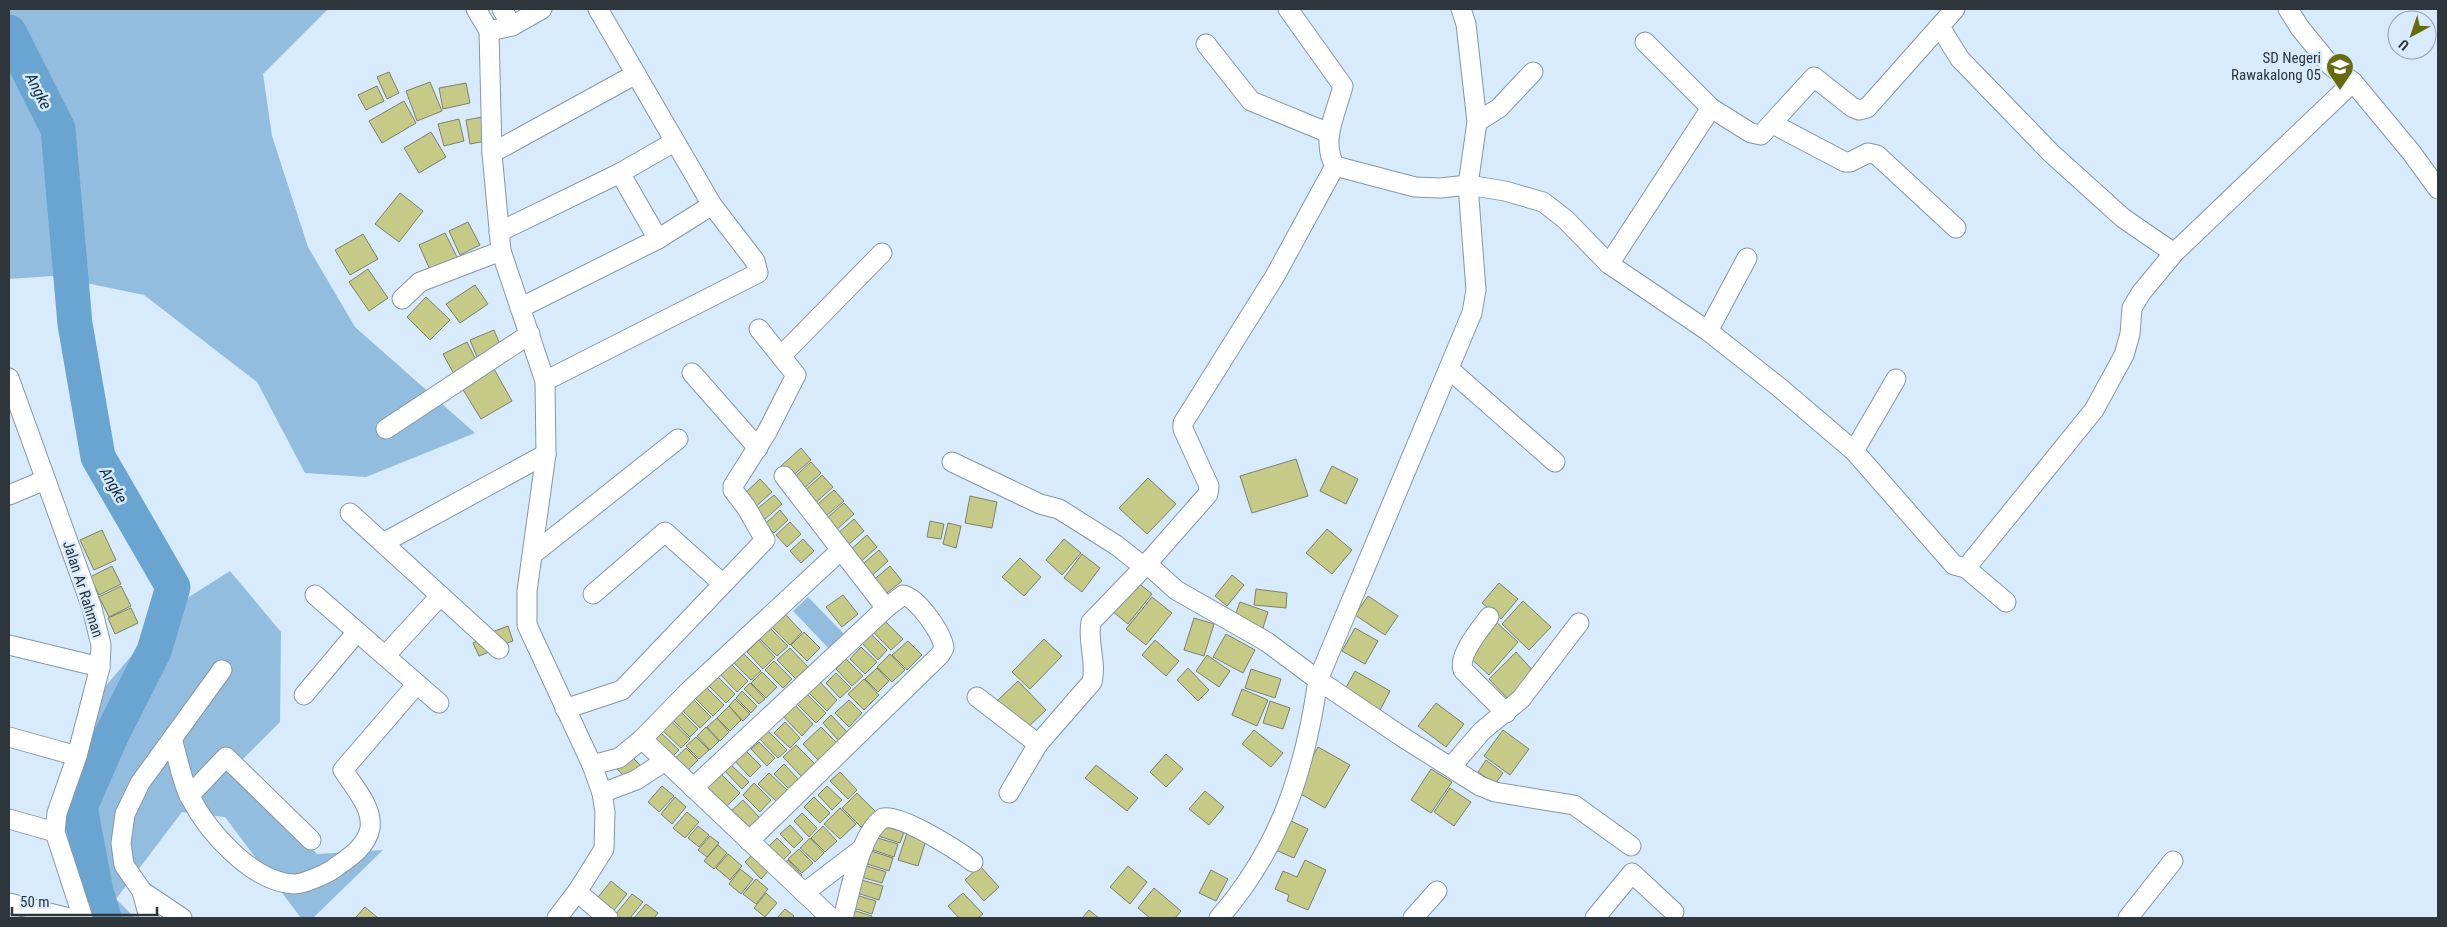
<svg xmlns="http://www.w3.org/2000/svg" width="2447" height="927" font-family="'Roboto Condensed',sans-serif">
<rect width="100%" height="100%" fill="#d7ebfc"/>
<!-- green -->
<g fill="#93bdde">
<polygon points="9,9 328,9 263,74 272,136 308,247 355,327 475,433 366,477 305,473 257,382 144,295 52,276 9,279"/>
<polygon points="230,571 281,632 280,722 240,762 317,854 383,850 313,918 301,918 225,817 182,812 116,899 135,918 74,918 62,884 65,814 98,695 173,607"/>
<polygon points="808,597 849,639 834,654 793,611"/>
</g>
<g fill="none" stroke-linecap="round" stroke-linejoin="round">
<!-- river -->
<polyline stroke="#6aa5d1" stroke-width="35" points="9,32 58,129 75,324 98,457 173,587 154,651 112,734 80,807 96,892 104,918"/>
</g>
<!-- building -->
<g fill="#c5ca86" stroke="#7e806c">
<polygon points="389,72 399,93 387,99 377,77"/>
<polygon points="430,82 442,111 417,121 406,91"/>
<polygon points="466,83 470,103 443,109 439,88"/>
<polygon points="377,86 384,101 366,110 358,95"/>
<polygon points="404,101 416,123 382,143 369,121"/>
<polygon points="482,117 486,141 470,144 466,120"/>
<polygon points="459,119 464,141 444,146 438,124"/>
<polygon points="431,132 446,157 419,173 404,148"/>
<polygon points="400,193 423,211 399,242 375,224"/>
<polygon points="468,222 480,245 460,255 449,231"/>
<polygon points="445,233 459,261 432,274 419,245"/>
<polygon points="363,234 378,259 350,275 335,250"/>
<polygon points="368,269 388,298 369,311 349,282"/>
<polygon points="475,285 488,304 460,323 446,304"/>
<polygon points="426,297 450,320 430,340 407,317"/>
<polygon points="494,330 501,347 477,357 470,340"/>
<polygon points="467,342 477,362 454,374 443,354"/>
<polygon points="494,369 512,401 481,419 462,388"/>
<polygon points="801,448 811,460 791,477 781,466"/>
<polygon points="1296,459 1308,496 1252,513 1240,476"/>
<polygon points="811,462 821,473 800,492 790,481"/>
<polygon points="1332,466 1358,479 1346,504 1320,491"/>
<polygon points="822,475 833,487 812,506 801,494"/>
<polygon points="1148,478 1176,504 1147,534 1119,508"/>
<polygon points="760,479 772,492 753,509 742,496"/>
<polygon points="834,490 844,501 821,520 811,510"/>
<polygon points="774,495 782,504 764,520 756,510"/>
<polygon points="970,496 997,502 992,528 965,523"/>
<polygon points="844,503 854,514 835,531 825,520"/>
<polygon points="780,510 788,520 774,533 765,524"/>
<polygon points="854,519 864,531 847,546 837,534"/>
<polygon points="930,521 944,524 941,539 927,537"/>
<polygon points="790,522 801,534 787,547 776,535"/>
<polygon points="948,523 961,526 956,548 943,544"/>
<polygon points="1327,529 1352,550 1332,574 1306,553"/>
<polygon points="102,530 116,560 94,570 80,540"/>
<polygon points="867,535 877,547 857,565 847,553"/>
<polygon points="803,539 814,551 801,563 790,551"/>
<polygon points="1064,539 1081,553 1062,575 1046,560"/>
<polygon points="879,550 888,561 867,580 857,569"/>
<polygon points="1082,554 1100,568 1082,592 1064,578"/>
<polygon points="1020,558 1041,577 1024,596 1002,577"/>
<polygon points="112,566 121,584 99,595 90,577"/>
<polygon points="890,566 902,581 882,597 870,583"/>
<polygon points="1232,575 1244,585 1227,606 1215,596"/>
<polygon points="1136,581 1152,594 1128,624 1112,611"/>
<polygon points="1499,583 1518,599 1501,619 1482,603"/>
<polygon points="121,586 131,606 109,617 99,597"/>
<polygon points="1256,589 1287,593 1286,608 1254,605"/>
<polygon points="843,595 858,614 842,627 826,607"/>
<polygon points="1368,596 1398,616 1385,635 1355,615"/>
<polygon points="1152,597 1172,613 1146,645 1126,629"/>
<polygon points="1523,601 1551,627 1529,650 1502,624"/>
<polygon points="1240,602 1268,612 1263,628 1234,618"/>
<polygon points="131,608 138,623 115,634 108,618"/>
<polygon points="784,613 802,632 790,645 771,626"/>
<polygon points="881,617 903,639 891,650 869,628"/>
<polygon points="1194,618 1214,624 1204,656 1184,650"/>
<polygon points="1496,622 1518,642 1489,675 1467,655"/>
<polygon points="508,626 513,641 498,646 492,632"/>
<polygon points="770,628 788,646 777,656 760,639"/>
<polygon points="1355,628 1378,641 1365,664 1342,651"/>
<polygon points="804,632 820,648 807,661 791,645"/>
<polygon points="871,634 887,650 878,660 862,643"/>
<polygon points="1226,634 1255,650 1243,673 1213,657"/>
<polygon points="483,638 489,652 479,656 473,643"/>
<polygon points="1044,639 1062,656 1030,689 1012,672"/>
<polygon points="759,640 775,657 763,669 747,652"/>
<polygon points="1155,640 1179,661 1166,676 1142,655"/>
<polygon points="908,641 922,655 907,670 892,655"/>
<polygon points="861,647 877,662 865,674 850,659"/>
<polygon points="790,648 808,667 796,679 777,660"/>
<polygon points="1516,652 1535,673 1508,699 1489,679"/>
<polygon points="744,654 761,671 751,680 734,663"/>
<polygon points="890,654 905,670 892,682 877,667"/>
<polygon points="1207,655 1230,671 1219,687 1196,671"/>
<polygon points="846,659 863,676 852,686 836,669"/>
<polygon points="774,661 792,679 783,688 765,670"/>
<polygon points="729,662 748,681 737,692 718,672"/>
<polygon points="877,668 889,681 878,692 865,679"/>
<polygon points="1188,668 1209,690 1198,701 1177,680"/>
<polygon points="1251,669 1281,679 1275,698 1245,688"/>
<polygon points="1355,671 1390,691 1378,714 1342,695"/>
<polygon points="762,672 777,687 766,698 751,683"/>
<polygon points="836,673 851,688 840,698 826,683"/>
<polygon points="717,676 735,694 726,703 708,685"/>
<polygon points="864,679 879,695 864,710 848,694"/>
<polygon points="818,680 837,700 827,711 807,691"/>
<polygon points="1018,681 1046,710 1025,730 997,701"/>
<polygon points="750,683 765,699 759,704 744,689"/>
<polygon points="705,686 724,705 713,716 694,697"/>
<polygon points="1242,689 1268,700 1257,726 1232,715"/>
<polygon points="742,691 757,706 751,713 736,698"/>
<polygon points="806,693 826,713 816,723 796,703"/>
<polygon points="692,698 711,717 700,728 681,709"/>
<polygon points="735,699 750,714 743,721 729,706"/>
<polygon points="849,700 862,713 849,727 835,713"/>
<polygon points="1270,701 1290,708 1283,729 1263,723"/>
<polygon points="792,702 813,724 802,736 781,714"/>
<polygon points="1436,703 1464,724 1446,747 1418,726"/>
<polygon points="729,706 741,720 730,731 717,718"/>
<polygon points="678,709 698,729 690,737 670,717"/>
<polygon points="831,715 847,732 838,740 823,723"/>
<polygon points="717,718 729,732 720,741 707,727"/>
<polygon points="670,720 690,739 681,748 661,729"/>
<polygon points="785,722 800,738 790,748 774,733"/>
<polygon points="706,727 719,741 710,750 697,736"/>
<polygon points="821,727 837,743 819,761 803,744"/>
<polygon points="766,729 787,750 778,758 758,737"/>
<polygon points="658,730 679,750 667,762 646,742"/>
<polygon points="1254,730 1283,753 1271,767 1242,744"/>
<polygon points="1503,730 1529,749 1510,775 1484,756"/>
<polygon points="696,737 709,750 699,759 686,746"/>
<polygon points="759,742 775,758 767,766 751,749"/>
<polygon points="796,745 815,764 802,777 783,757"/>
<polygon points="1318,747 1350,765 1325,808 1294,790"/>
<polygon points="686,748 698,760 682,776 669,764"/>
<polygon points="743,748 761,766 750,777 732,758"/>
<polygon points="627,752 642,767 629,781 614,766"/>
<polygon points="1166,754 1183,769 1166,787 1150,772"/>
<polygon points="1486,760 1503,773 1495,784 1478,772"/>
<polygon points="729,763 749,782 742,789 723,769"/>
<polygon points="784,764 799,780 790,790 774,774"/>
<polygon points="1096,765 1138,798 1127,811 1085,778"/>
<polygon points="1431,769 1452,782 1431,813 1411,800"/>
<polygon points="840,772 857,790 848,799 830,781"/>
<polygon points="720,773 740,793 722,811 702,791"/>
<polygon points="769,773 787,790 776,801 758,784"/>
<polygon points="754,783 771,800 760,812 743,795"/>
<polygon points="662,786 674,796 659,812 648,802"/>
<polygon points="827,786 842,800 832,810 818,795"/>
<polygon points="1450,788 1471,802 1454,826 1434,812"/>
<polygon points="1205,791 1224,807 1209,825 1189,809"/>
<polygon points="857,793 876,812 861,827 842,808"/>
<polygon points="675,797 686,807 672,824 661,814"/>
<polygon points="814,797 830,813 820,823 804,807"/>
<polygon points="743,800 761,819 748,832 729,813"/>
<polygon points="840,808 856,824 840,839 824,824"/>
<polygon points="687,812 699,822 685,838 673,828"/>
<polygon points="802,813 817,828 809,837 794,821"/>
<polygon points="1287,819 1308,829 1294,858 1273,849"/>
<polygon points="879,824 904,832 900,843 875,835"/>
<polygon points="790,825 803,839 794,848 780,834"/>
<polygon points="698,826 709,835 699,847 688,838"/>
<polygon points="823,826 837,841 825,852 811,838"/>
<polygon points="907,833 926,840 918,866 898,860"/>
<polygon points="710,836 719,843 707,857 698,850"/>
<polygon points="874,837 898,844 894,857 870,849"/>
<polygon points="777,838 791,852 781,862 767,848"/>
<polygon points="810,838 824,853 815,862 800,848"/>
<polygon points="718,845 727,853 714,869 704,861"/>
<polygon points="799,849 813,863 802,873 788,859"/>
<polygon points="868,850 893,858 889,871 864,863"/>
<polygon points="728,854 742,866 730,880 716,868"/>
<polygon points="753,854 769,870 761,879 745,862"/>
<polygon points="788,860 802,875 794,883 779,868"/>
<polygon points="1305,860 1326,870 1308,910 1287,901 1289,895 1275,889 1283,871 1297,877"/>
<polygon points="864,865 886,872 882,883 861,877"/>
<polygon points="980,866 999,887 984,901 965,880"/>
<polygon points="1128,866 1147,882 1130,904 1110,887"/>
<polygon points="740,869 753,879 741,894 729,884"/>
<polygon points="1211,870 1228,879 1216,901 1199,893"/>
<polygon points="756,879 768,889 756,904 743,894"/>
<polygon points="858,879 883,886 879,900 854,892"/>
<polygon points="611,881 627,894 611,914 595,901"/>
<polygon points="1154,888 1181,911 1175,918 1150,918 1138,908"/>
<polygon points="766,893 777,903 765,917 754,908"/>
<polygon points="963,893 983,914 978,918 959,918 948,906"/>
<polygon points="632,894 643,902 630,918 619,918 615,915"/>
<polygon points="853,894 876,901 872,914 850,907"/>
<polygon points="646,904 658,913 654,918 634,918"/>
<polygon points="365,907 378,918 355,918"/>
<polygon points="785,909 794,916 792,918 777,918"/>
<polygon points="849,909 872,916 871,918 846,918"/>
<polygon points="1089,910 1099,918 1082,918"/>
</g>
<g fill="none" stroke-linecap="round" stroke-linejoin="round">
<defs>
<g id="minor">
<polyline points="476,9 489,31 492,153 501,251 545,381 546,454 527,591 527,625 592,765 602,793 605,812 604,849 577,892 557,918"/>
<polyline points="502,9 512,26"/>
<path d="M1288 9 1343 86C1337 111 1320 140 1335 166L1415 187 1440 188 1468 185 1505 191 1543 202 1565 219 1609 264 1708 331 1779 387 1854 451 1954 565 1966 568 2006 602"/>
<polyline points="2288,9 2300,28 2331,66 2353,82 2411,152 2438,189"/>
<polyline points="1940,27 1960,59 2051,153 2123,218 2174,253"/>
<polyline points="489,31 512,26 542,9"/>
<polyline points="1645,42 1711,108"/>
<polyline points="1206,44 1251,101 1329,133"/>
<polyline points="1477,122 1499,108 1533,72"/>
<polyline points="1773,124 1845,162 1850,162 1868,153 1877,155 1956,228"/>
<polyline points="492,153 636,74"/>
<polyline points="620,173 658,239"/>
<polyline points="499,232 620,173 674,142"/>
<polyline points="1609,264 1711,108 1751,133 1761,135 1814,77 1852,107 1859,110 1867,108 1955,9"/>
<polyline points="402,299 420,282 501,251"/>
<polyline points="520,308 658,239 712,205"/>
<polyline points="1708,331 1747,258"/>
<polyline points="781,356 882,253"/>
<polyline points="1449,369 1555,462"/>
<polyline points="692,373 758,448"/>
<polyline points="9,378 92,608 101,645 100,667 77,756 57,813 55,832 83,918"/>
<polyline points="545,381 758,273 755,261 712,205 598,9"/>
<polyline points="386,429 530,334"/>
<polyline points="1854,451 1896,379"/>
<polyline points="952,462 1040,504 1059,509 1116,545 1144,567"/>
<polyline points="784,476 886,608"/>
<polyline points="9,495 45,480"/>
<polyline points="350,513 499,649"/>
<polyline points="383,543 546,454"/>
<polyline points="533,554 678,439"/>
<polyline points="1147,564 1176,590 1267,642 1318,680 1404,738 1480,786 1495,792 1574,805 1631,846"/>
<polyline points="1966,568 2094,410 2124,355 2130,334 2132,308 2141,293 2174,253 2353,82"/>
<polyline points="593,594 665,532 723,584"/>
<polyline points="315,595 439,703"/>
<path d="M1489 617C1480 629 1458 655 1463 670L1506 713"/>
<polyline points="9,645 100,667"/>
<polyline points="385,656 440,596"/>
<polyline points="304,695 357,632"/>
<polyline points="977,697 1038,744"/>
<polyline points="565,709 622,690 765,540 746,507 733,490 733,486 767,432 796,375 759,329"/>
<polyline points="9,737 77,756"/>
<path d="M172 739C178 757 181 780 190 797 208 832 252 882 294 884 304 884 329 873 336 867 350 857 367 846 370 828 373 807 353 786 343 770L417 684"/>
<polyline points="642,739 831,918"/>
<polyline points="592,765 619,758 642,739 689,691 841,550"/>
<polyline points="1451,767 1482,731 1521,699 1579,623"/>
<path d="M693 788 886 608 903 595C918 598 942 633 944 648L940 655 749 841"/>
<polyline points="602,793 636,780 665,761"/>
<path d="M1009 793 1038 744 1092 682C1097 662 1087 642 1091 622L1144 567 1208 494 1209 486 1183 429V423L1275 276 1335 166"/>
<polyline points="189,796 226,757 311,840"/>
<polyline points="9,819 55,832"/>
<polyline points="142,891 182,918"/>
<polyline points="577,892 608,918"/>
<polyline points="804,893 863,848"/>
<polyline points="9,903 69,918"/>
<polyline points="149,918 142,891 124,865 121,843 125,814 140,783 222,670"/>
<path d="M843 918C851 890 859 835 883 818 901 814 957 850 973 862"/>
<path d="M1219 918C1280 848 1305 771 1318 680L1472 313 1476 290 1468 185 1477 122 1466 24 1461 9"/>
<polyline points="1413,918 1437,891"/>
<polyline points="1595,918 1632,873 1674,912"/>
<polyline points="2128,918 2173,861"/>
</g>
</defs>
<!-- minor casing -->
<use href="#minor" stroke="#8497a6" stroke-width="21"/>
<!-- minor -->
<use href="#minor" stroke="#fff" stroke-width="19"/>
</g>
<!-- icons -->
<defs>
<symbol id="school-pin" viewBox="-11 -11 22 30"><path d="M0 17L-7.5 6A9.5 9.5 0 1 1 7.5 6Z" fill="#686b0c" stroke="#d7ebfc"/><path d="M0-5L7-2L0 1L-7-2ZM-4 1L0 2.5L4 1V4Q0 6-4 4Z" fill="#fff"/></symbol>
</defs>
<g fill-rule="evenodd">
<use href="#school-pin" x="2324" y="51" width="32" height="43"/>
</g>
<g text-anchor="middle" stroke-width="5" stroke-linejoin="round" paint-order="stroke">
<!-- poi labels -->
<g font-size="15" fill="#2e363c" stroke="#d7ebfc" text-anchor="end">
<text x="2321" y="63">SD Negeri<tspan x="2321" dy="17">Rawakalong 05</tspan></text>
</g>
<!-- street labels -->
<g font-size="15" fill="#2e363c" stroke="#d7ebfc">
<text transform="translate(83 589) rotate(72)" y="5">Jalan Ar Rahman</text>
</g>
<!-- water labels -->
<g font-size="16" font-style="italic" fill="#132d40" stroke="#d7ebfc">
<text transform="translate(39 91) rotate(63)" y="6">Angke</text>
<text transform="translate(114 485) rotate(60)" y="6">Angke</text>
</g>
</g>
<!-- border -->
<rect width="2447" height="927" fill="none" stroke="#2e363c" stroke-width="20"/>
<!-- north arrow -->
<g transform="translate(2412 35) rotate(220)"><circle r="24" fill="#d7ebfc" stroke="#93a3af"/>
<path d="M0-4L9 19L0 12L-9 19Z" fill="#686b0c"/>
<text y="-8" font-size="14" font-weight="bold" text-anchor="middle" fill="#2e363c">U</text>
</g>
<!-- scale -->
<path d="M12 907v8h145v-8" fill="none" stroke="#2e363c" stroke-width="2.5"/>
<text x="20" y="907" font-size="15" fill="#2e363c" stroke="#d7ebfc" stroke-width="4" paint-order="stroke">50 m</text>
</svg>
